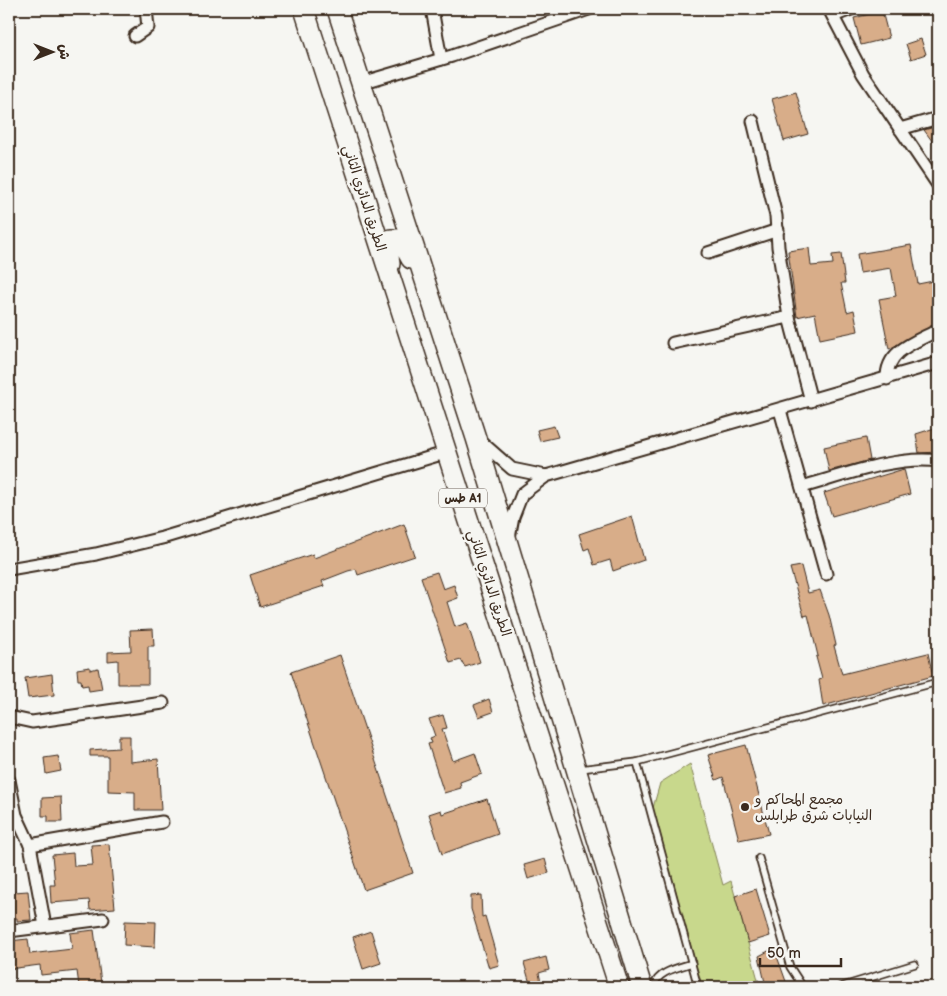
<svg xmlns="http://www.w3.org/2000/svg" width="947" height="996" font-family="'Balsamiq Sans','Playpen Sans Arabic',sans-serif">
<rect width="100%" height="100%" fill="#f6f6f2"/>
<filter id="ink" filterUnits="userSpaceOnUse"><feTurbulence type="fractalNoise" baseFrequency=".02" numOctaves="2"/><feDisplacementMap in="SourceGraphic" scale="10" xChannelSelector="R" yChannelSelector="G"/><feConvolveMatrix kernelMatrix="1 2 1 2 8 2 1 2 1" color-interpolation-filters="sRGB"/></filter>
<g filter="url(#ink)">
<!-- green -->
<polygon fill="#c8d88c" stroke="#828155" points="690,764 723,885 731,881 760,987 702,987 653,808 660,783"/>
<!-- building -->
<g fill="#d8ad89" stroke="#3b2a1e">
<polygon points="882,11 889,38 861,45 854,18"/>
<polygon points="921,39 926,54 911,59 906,44"/>
<polygon points="796,92 808,134 784,141 772,99"/>
<polygon points="938,126 938,149 924,130"/>
<polygon points="911,245 918,284 938,280 938,323 889,349 879,299 896,296 891,268 860,273 857,254"/>
<polygon points="809,248 811,266 833,264 832,255 841,254 845,283 841,283 847,312 854,310 858,331 820,339 815,313 797,317 788,251"/>
<polygon points="554,426 558,437 540,441 537,430"/>
<polygon points="938,427 938,452 919,453 916,434"/>
<polygon points="866,438 870,460 829,471 824,447"/>
<polygon points="904,469 910,494 832,516 824,493"/>
<polygon points="632,516 644,560 613,571 610,560 594,565 589,548 584,550 579,534"/>
<polygon points="404,524 415,556 358,575 356,569 348,571 322,581 324,586 260,607 250,575 313,554 314,558"/>
<polygon points="801,566 808,593 820,590 829,615 836,645 834,646 842,674 928,653 933,676 823,706 819,680 822,679 816,657 818,656 808,615 804,616 790,568"/>
<polygon points="437,572 443,589 454,585 458,598 447,602 455,627 467,623 480,662 465,667 461,660 450,663 421,577"/>
<polygon points="153,629 154,646 148,646 148,684 118,684 118,660 108,661 108,652 131,651 130,630"/>
<polygon points="340,655 413,873 364,890 291,672"/>
<polygon points="90,667 90,670 98,668 102,689 89,691 88,685 82,686 81,680 78,680 77,669"/>
<polygon points="52,674 54,695 28,698 25,678"/>
<polygon points="489,699 493,712 479,717 474,705"/>
<polygon points="443,715 447,728 442,729 453,761 475,753 482,774 460,782 461,788 444,793 428,744 432,743 430,738 435,736 429,719"/>
<polygon points="119,736 130,736 130,762 158,759 161,810 135,810 135,792 108,791 108,756 90,756 90,750 119,748"/>
<polygon points="746,745 769,834 739,840 723,777 716,780 708,755"/>
<polygon points="58,756 61,771 46,774 44,758"/>
<polygon points="61,797 62,822 48,822 48,816 42,816 42,798"/>
<polygon points="487,799 498,834 442,854 429,814 441,810 442,814"/>
<polygon points="109,844 115,908 90,910 89,900 51,903 50,885 55,885 52,855 73,853 74,866 93,865 91,845"/>
<polygon points="545,859 549,873 528,879 524,865"/>
<polygon points="756,889 770,936 748,943 735,896"/>
<polygon points="28,891 31,920 17,921 17,918 9,919 9,898 15,898 14,892"/>
<polygon points="481,895 482,917 485,916 499,965 489,968 471,909 471,896"/>
<polygon points="125,921 156,922 155,947 124,945"/>
<polygon points="94,930 101,983 79,986 77,971 41,975 40,965 9,969 9,941 28,939 30,954 72,949 70,933"/>
<polygon points="371,931 381,963 363,969 353,937"/>
<polygon points="774,948 788,987 766,987 759,956"/>
<polygon points="546,957 549,970 539,973 542,987 531,987 524,963"/>
</g>
<g fill="none" stroke-linecap="round" stroke-linejoin="round">
<defs>
<g id="service">
<polyline points="637,762 698,987"/>
<polyline points="580,769 637,762 938,682"/>
<polyline points="759,858 790,967 803,987"/>
<path d="M653 987C658 971 677 968 692 963"/>
<polyline points="840,987 915,964"/>
</g>
<g id="minor">
<polyline points="432,9 441,59"/>
<polyline points="829,9 863,74 938,185"/>
<polyline points="833,16 851,9"/>
<polyline points="135,36 148,27 146,9"/>
<polyline points="361,83 452,56 589,9"/>
<polyline points="753,121 776,216 778,247 789,317"/>
<polyline points="900,129 938,118"/>
<polyline points="708,253 778,230"/>
<polyline points="673,343 789,317 811,401"/>
<path d="M887 379C886 350 916 342 938 330"/>
<polyline points="780,410 826,574"/>
<polyline points="478,439 512,469 546,476 938,363"/>
<path d="M802 487C842 476 897 455 938 461"/>
<polyline points="509,538 513,517 522,494 546,476"/>
<polyline points="9,569 96,554 162,538 448,452"/>
<polyline points="9,717 32,722 163,703"/>
<polyline points="9,780 16,815 30,845 45,926"/>
<polyline points="30,845 162,822"/>
<polyline points="9,931 103,919"/>
</g>
<g id="trunk">
<polyline points="304,9 619,987"/>
<polyline points="337,9 476,438 642,987"/>
<polyline points="390,264 388,248 391,239 400,239 411,259"/>
</g>
</defs>
<!-- service casing -->
<use href="#service" stroke="#3b2a1e" stroke-width="9"/>
<!-- minor casing -->
<use href="#minor" stroke="#3b2a1e" stroke-width="15"/>
<!-- trunk casing -->
<use href="#trunk" stroke="#3b2a1e" stroke-width="22"/>
<!-- service -->
<use href="#service" stroke="#f6f6f2" stroke-width="5.5"/>
<!-- minor -->
<use href="#minor" stroke="#f6f6f2" stroke-width="11"/>
<!-- trunk -->
<use href="#trunk" stroke="#f6f6f2" stroke-width="19"/>
</g>
</g>
<!-- markers -->
<circle fill="#3b2a1e" stroke="#f6f6f2" stroke-width="2" cx="745" cy="807" r="5"/>
<g text-anchor="middle" stroke-width="5" stroke-linejoin="round" paint-order="stroke">
<!-- shield labels -->
<rect fill="#f6f6f2" stroke="#73675e" stroke-width="1" x="439" y="488.5" width="48" height="19" rx="4"/>
<g font-size="12" font-weight="bold" fill="#3b2a1e">
<text x="463" y="502">طس A1</text>
</g>
<!-- street labels -->
<g font-size="14" fill="#3b2a1e" stroke="#f6f6f2">
<text transform="translate(365 198) rotate(72)" y="5">الطريق الدائري الثاني</text>
<text transform="translate(490 583) rotate(72)" y="5">الطريق الدائري الثاني</text>
</g>
<!-- poi labels -->
<g font-size="14" fill="#3b2a1e" stroke="#f6f6f2" text-anchor="start">
<text x="755" y="804">مجمع المحاكم و<tspan x="755" dy="16">النيابات شرق طرابلس</tspan></text>
</g>
</g>
<!-- margin -->
<rect width="947" height="996" fill="none" stroke="#f6f6f2" stroke-width="30"/>
<rect x="15" y="15" width="917" height="966" fill="none" stroke="#3b2a1e" stroke-width="2" filter="url(#ink)"/>
<!-- north arrow -->
<g transform="translate(52 52) rotate(90)" stroke="#f6f6f2" stroke-width="4" paint-order="stroke">
<path d="M0-4L9 19L0 12L-9 19Z" fill="#3b2a1e"/>
<text y="-8" font-size="14" font-weight="bold" text-anchor="middle" fill="#3b2a1e">ش</text>
</g>
<!-- scale -->
<path d="M760 958v8h81v-8" fill="none" stroke="#3b2a1e" stroke-width="2.5"/>
<text x="767" y="958" font-size="15" fill="#3b2a1e" stroke="#f6f6f2" stroke-width="4" paint-order="stroke">50 m</text>
</svg>
